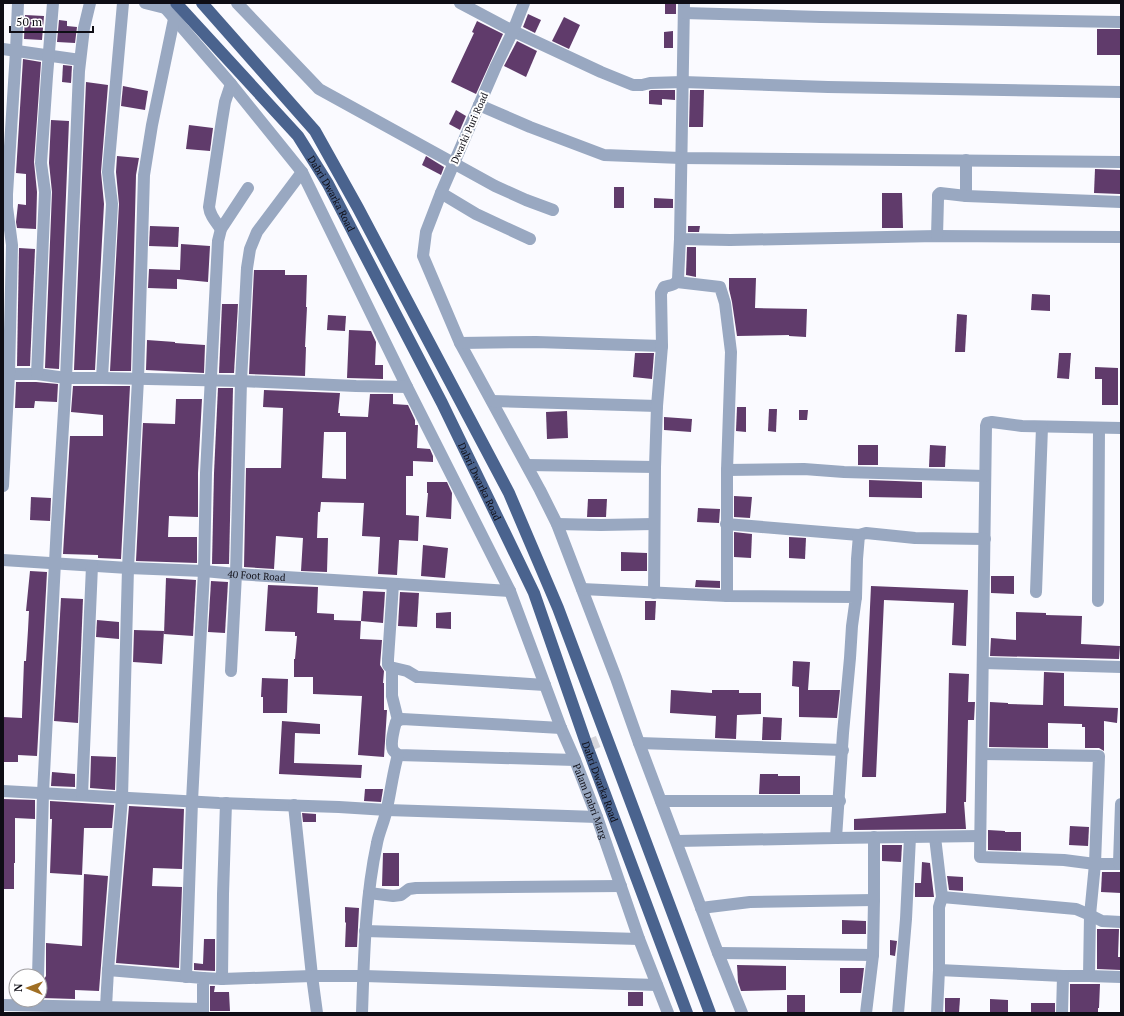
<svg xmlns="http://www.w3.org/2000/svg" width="1124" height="1016" font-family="'PT Serif',serif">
<rect width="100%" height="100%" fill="#fafaff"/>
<!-- building -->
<g fill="#603b6b" fill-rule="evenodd">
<rect x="665" y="3" width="11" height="11"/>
<polygon points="528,14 541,20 535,33 523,27"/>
<polygon points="25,15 44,16 42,40 24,39"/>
<polygon points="564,17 580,25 569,49 552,41"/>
<polygon points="59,20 67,21 67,26 77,27 75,43 57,42"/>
<polygon points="477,21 503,34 476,94 451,82 474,33 472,32"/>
<rect x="1097" y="29" width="24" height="26"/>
<polygon points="673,31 673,48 664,48 664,32"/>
<polygon points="517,41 537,51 526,77 504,66"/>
<polygon points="23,59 41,62 34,162 37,192 36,229 17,228 16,222 18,204 26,205 26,174 16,173"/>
<polygon points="63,65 72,66 71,83 62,82"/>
<polygon points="86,82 108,85 101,172 104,204 95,370 74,370"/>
<polygon points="123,86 148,91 145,110 121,106"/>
<polygon points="651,90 675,90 675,100 662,99 662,105 649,104 649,91"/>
<polygon points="690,90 704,90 703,127 689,127"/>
<polygon points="456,110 466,116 460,130 449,124"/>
<polygon points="51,120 69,121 59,369 45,368 52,192 49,163"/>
<polygon points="189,125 213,128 210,151 186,149"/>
<polygon points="117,156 139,158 136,175 131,371 110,371 119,204 116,172"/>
<polygon points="426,156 444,167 441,175 422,165"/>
<polygon points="1095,169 1121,170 1120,194 1094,193"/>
<rect x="614" y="187" width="10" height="21"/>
<polygon points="882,193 902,193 903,228 882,228"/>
<polygon points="654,198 673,199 673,208 654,208"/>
<polygon points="150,226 179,227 178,247 149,246"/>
<polygon points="688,226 700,226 699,232 688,232"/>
<polygon points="181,244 210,246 208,282 177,279 177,289 148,288 149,269 180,270"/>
<polygon points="687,247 696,247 696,277 686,275"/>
<polygon points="19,248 35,249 30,366 17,366"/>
<polygon points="254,270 285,270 285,275 307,275 306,307 307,307 305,347 306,347 305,376 249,374"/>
<polygon points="729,278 756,278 755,308 807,309 806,337 789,336 789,335 737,336 732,302 729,289"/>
<polygon points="1032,294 1050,295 1050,311 1031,310"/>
<polygon points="222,304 238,304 234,373 219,373"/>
<polygon points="957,314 967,315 965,352 955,352"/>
<polygon points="328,315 346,316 345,331 327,330"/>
<polygon points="349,330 371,331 376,342 375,365 383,365 383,379 347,378"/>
<polygon points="147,340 175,342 175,343 205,345 204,373 146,370"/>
<polygon points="635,353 654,353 652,379 633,377"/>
<polygon points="1059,353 1071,353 1069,379 1057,378"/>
<polygon points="1095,367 1118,368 1118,405 1102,405 1102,379 1095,379"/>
<polygon points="16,382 36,382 58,384 57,402 35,401 34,408 15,408"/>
<polygon points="73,386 130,386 121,559 98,558 98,555 63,554 70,436 103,436 103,415 71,412"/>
<polygon points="218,388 233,388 229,564 212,564 214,473"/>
<path d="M264 390 340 393 338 413H340V416L368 417 370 394H393V404L408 405 415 420V425H418L417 448 430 449 433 456V462L413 461V476H406V515L419 516 418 541 399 540 397 575 378 574 380 537 362 536 364 503 321 502 320 512H318L317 538H328L327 572 301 571 303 538 276 536 274 569 244 567 246 468H281L283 408 263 407ZM324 432H346V479L322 478Z"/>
<polygon points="176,399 202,399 198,473 198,517 169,516 168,537 197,537 197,563 136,561 143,423 175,424"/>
<polygon points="737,407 746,407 746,432 736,431"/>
<polygon points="769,409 777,409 776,432 768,431"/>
<polygon points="799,410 808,410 807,420 799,420"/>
<polygon points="567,411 568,438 547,439 546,412"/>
<polygon points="664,417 692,419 691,432 664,430"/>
<rect x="858" y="445" width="20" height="20"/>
<polygon points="930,445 946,446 945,467 929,467"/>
<polygon points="869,480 922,482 922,498 869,497"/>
<polygon points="427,482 447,482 452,493 451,519 426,517 428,493 427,493"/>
<polygon points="734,496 752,497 750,518 734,517"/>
<polygon points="31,497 51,498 50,521 30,520"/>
<polygon points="588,499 607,499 606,517 587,517"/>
<polygon points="698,508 720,509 719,523 697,522"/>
<polygon points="734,532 752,534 751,558 734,557"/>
<polygon points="789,537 806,538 805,559 789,558"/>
<polygon points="423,545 448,548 445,578 421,576"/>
<polygon points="621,552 647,553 647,571 621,571"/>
<polygon points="30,571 47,572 37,756 18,755 18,762 3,762 3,717 22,718 22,716 24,661 26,661 28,630 29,611 26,611"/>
<polygon points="991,576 1014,576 1014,594 991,593"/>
<polygon points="166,578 196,580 193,636 164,634"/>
<polygon points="696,580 720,581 720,588 695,587"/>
<polygon points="211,581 228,582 225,633 208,632"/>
<polygon points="268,585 318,587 317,613 334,614 334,620 361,621 360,639 382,640 380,665 384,671 383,683 384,683 384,710 387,710 384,757 358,755 362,696 313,694 313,677 294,677 294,659 295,659 297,636 295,636 295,632 265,631"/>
<polygon points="871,586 968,590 966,646 952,645 954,603 884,600 876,777 862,777"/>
<polygon points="363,591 385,592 383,623 361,621"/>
<polygon points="400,592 419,593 417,627 398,626"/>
<polygon points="61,598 83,599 78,723 54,721"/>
<polygon points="645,601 656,601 655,620 645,620"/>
<polygon points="451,612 451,629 436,628 436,613"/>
<polygon points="1016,612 1046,613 1046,615 1082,616 1081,644 1120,646 1119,659 990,656 991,638 1016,640"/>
<polygon points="97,620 119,622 119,639 96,637"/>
<polygon points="134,630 164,631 162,664 133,662"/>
<polygon points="793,661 810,662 808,690 840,690 837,718 799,717 799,687 792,686"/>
<polygon points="1044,672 1064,673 1064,706 1118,708 1117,723 1104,721 1104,751 1099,748 1085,748 1085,727 1082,727 1082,724 1048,723 1048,748 989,747 990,702 1008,703 1008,704 1043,705"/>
<polygon points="949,673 969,674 968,702 975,702 974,720 968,720 966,802 964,802 966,829 854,830 854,819 946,813"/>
<polygon points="262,678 288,679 287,713 263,713 263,697 261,697"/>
<polygon points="671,690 712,693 712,690 739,690 739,693 761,693 761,714 737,715 736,739 715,738 716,716 670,713"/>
<polygon points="763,717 782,718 781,740 762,740"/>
<polygon points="282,721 320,724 320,734 295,733 294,763 362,765 361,778 279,774"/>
<polygon points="91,756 116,757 115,790 90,788"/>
<polygon points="52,772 75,774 75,787 51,786"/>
<polygon points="760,774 778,774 778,776 800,776 800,794 759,794"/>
<polygon points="365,789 383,789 381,802 364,801"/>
<polygon points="3,799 35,800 35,819 15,818 15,863 14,863 14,889 3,889"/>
<polygon points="50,801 114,805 112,828 84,828 82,875 50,873 52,819 50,819"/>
<polygon points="129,806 184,809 182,869 153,868 152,886 182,887 179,968 116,963"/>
<polygon points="302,813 316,814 316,822 303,822"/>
<polygon points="1070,826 1089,827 1088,846 1069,845"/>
<polygon points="988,830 1005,831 1005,832 1021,832 1021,851 988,850"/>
<polygon points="882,845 902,845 901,862 882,861"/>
<polygon points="383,853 399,853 399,886 382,886"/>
<polygon points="922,862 930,863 934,897 915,897 915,883 921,883"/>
<polygon points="1102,872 1121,872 1121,893 1101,892"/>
<polygon points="84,874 108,876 99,991 75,990 75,999 42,998 43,981 46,976 46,943 82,946"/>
<polygon points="947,876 963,877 963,891 949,890"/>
<polygon points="345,907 359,908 357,947 345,947 346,923 345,922"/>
<polygon points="842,920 866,921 866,934 842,934"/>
<polygon points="1097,929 1119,929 1118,957 1121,957 1121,970 1097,969"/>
<polygon points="204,939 215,939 215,971 194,970 194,963 203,964"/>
<polygon points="890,940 897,941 895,956 890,955"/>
<polygon points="737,965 786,966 786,990 741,991 738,982"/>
<polygon points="840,968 864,968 861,993 840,993"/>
<polygon points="1070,984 1100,984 1099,1008 1098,1008 1098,1013 1070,1013"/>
<polygon points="210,986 215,986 214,992 229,992 230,1011 210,1011"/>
<rect x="628" y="992" width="15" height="14"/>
<rect x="787" y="995" width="18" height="18"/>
<polygon points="945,998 960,998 959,1013 945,1013"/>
<polygon points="990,999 1008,1000 1008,1013 990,1013"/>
<rect x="1031" y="1003" width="24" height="10"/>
</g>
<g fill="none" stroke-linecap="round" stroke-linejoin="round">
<!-- minor-tunnel -->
<polyline stroke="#d7d6dc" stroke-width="12" stroke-dasharray="12 6" stroke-linecap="butt" points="587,746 607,738"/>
<!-- minor -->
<g stroke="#99a8c1" stroke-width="12">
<polyline points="145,3 165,8"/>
<path id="s1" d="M161 3 231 84 302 172 407 387 510 591 561 728 575 760 597 817 639 939 668 1013"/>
<polyline points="237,3 319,89 495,186 526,200 553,210"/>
<polyline points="460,3 513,31 601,72 633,85 642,85 650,83 683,82 828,87 1121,92"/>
<polyline points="524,3 513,31 496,66 441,193 426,232 423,256 460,343 540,490 557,524 616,678 639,743 718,953 742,1013"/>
<polyline points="684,3 680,239 730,240 937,236 1121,237"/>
<polyline points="684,13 821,17 1121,22"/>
<polyline points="174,19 152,125 144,175 138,379 128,568 122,798 108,970 203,978 203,1013"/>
<polyline points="3,49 80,60"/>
<polyline points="479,105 530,127 604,155 681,158 1121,162"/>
<polyline points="441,193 476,214 530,239"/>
<polyline points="966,196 966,160"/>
<path d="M221 229C216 222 210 216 209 207L222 120 225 102 231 84"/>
<polyline points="937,236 938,199 938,195 940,193 966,196 1121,202"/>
<polyline points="460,343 536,342 662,346"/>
<polyline points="3,374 37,374 66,378 102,378 241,381 356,386 407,387"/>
<polyline points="37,374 45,192 41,163 47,76 53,3"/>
<polyline points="102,378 112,204 108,172 123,3"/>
<polyline points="492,401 657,406"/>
<polyline points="1121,428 1022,426 992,422 987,423 986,426 980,857 1064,860 1095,864 1121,864"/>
<polyline points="527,465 655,467"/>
<polyline points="727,470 804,469 844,472 985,476"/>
<polyline points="3,486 9,374 12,245 7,207 7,194 16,51 18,3"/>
<polyline points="557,524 601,525 654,524"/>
<polyline points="726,524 859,535 866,533 915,538 985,539"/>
<path id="s2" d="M3 560 128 568 204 571 236 574 510 591"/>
<polyline points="393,584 388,659 388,665 390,667 407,671 417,677 420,677 545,685"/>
<polyline points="582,589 727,596"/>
<polyline points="1036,592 1042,427"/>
<path d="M654 593 655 467 657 406 662 346 661 293 664 287C670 285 675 286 678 279L680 239"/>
<polyline points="856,597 857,559 859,535"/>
<polyline points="1098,601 1099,428"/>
<polyline points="983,663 1121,667"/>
<polyline points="392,668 392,696 398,720"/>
<polyline points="231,671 236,574 241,381 247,268 250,249 257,232 302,172"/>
<path d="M561 728 402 719 396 722C394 728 390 744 393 750 394 752 396 753 398 755L575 760"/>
<polyline points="639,743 843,750"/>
<polyline points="982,754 1099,756 1095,864 1090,915 1089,976"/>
<polyline points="3,791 219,803 339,807 387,810 597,817"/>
<polyline points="82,795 92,566"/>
<polyline points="661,801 840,801"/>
<polyline points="294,805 312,976 317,1013"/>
<polyline points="935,837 942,897 939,907 939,970 937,1013"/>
<polyline points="836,838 980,836"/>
<polyline points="677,841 836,838 843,733 850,658 852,626 856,597 727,596 727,470 731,352 725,303 720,287 677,282"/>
<polyline points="1119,863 1121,804"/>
<polyline points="369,893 393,896 401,895 409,889 416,888 621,886"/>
<polyline points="942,897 1076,909 1090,915 1102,921 1121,922"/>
<polyline points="701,908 750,902 874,900"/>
<polyline points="365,931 639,939"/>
<polyline points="718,953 873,955"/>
<polyline points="939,970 1063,976 1089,976 1121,977"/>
<polyline points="38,976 43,793 57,524 66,378 75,169 79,71 84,28 90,3"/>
<polyline points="186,977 192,801 204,571 206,473 218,241 221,229 248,188"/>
<polyline points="203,978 222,979 223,894 226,803"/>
<polyline points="222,979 312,976 364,976 657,985"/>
<polyline points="3,1005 203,1009"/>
<polyline points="106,1007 108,970"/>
<path d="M362 1013C364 956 365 899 377 843 379 832 385 820 387 808 391 790 393 772 398 755"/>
<polyline points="866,1013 873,955 874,900 874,837"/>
<polyline points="898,1013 906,919 910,837"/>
<polyline points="1062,1013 1063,976"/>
</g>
<!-- major -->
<g stroke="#4a638e" stroke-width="12">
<path id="s3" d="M176 3 298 136 328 184 442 403 534 593 587 746 687 1013"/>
<polyline points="202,3 315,131 358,208 509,493 558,608 710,1013"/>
</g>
</g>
<g text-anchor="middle" stroke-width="4" stroke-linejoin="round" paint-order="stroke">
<!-- street labels -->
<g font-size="10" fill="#0e0d15" stroke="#fff">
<text transform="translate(469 128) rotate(-66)" y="4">Dwarki Puri Road</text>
<text dy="4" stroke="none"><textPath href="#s3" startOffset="247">Dabri Dwarka Road</textPath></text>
<text dy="4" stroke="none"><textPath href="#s3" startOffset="571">Dabri Dwarka Road</textPath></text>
<text dy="4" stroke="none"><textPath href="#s2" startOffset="254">40 Foot Road</textPath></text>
<text dy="4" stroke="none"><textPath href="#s3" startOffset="895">Dabri Dwarka Road</textPath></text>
<text dy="4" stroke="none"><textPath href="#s1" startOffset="913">Palam Dabri Marg</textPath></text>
</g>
</g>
<!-- border -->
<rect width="1124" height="1016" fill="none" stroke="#0e0d15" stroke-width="8"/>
<!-- north arrow -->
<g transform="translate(28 988) rotate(271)"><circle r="19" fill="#ffffff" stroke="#9f9ea1"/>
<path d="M0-3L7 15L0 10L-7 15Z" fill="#a06f24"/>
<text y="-6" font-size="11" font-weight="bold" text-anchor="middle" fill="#0e0d15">N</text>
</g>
<!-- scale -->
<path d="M10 26v6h83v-6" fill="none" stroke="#0e0d15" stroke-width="2"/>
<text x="16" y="26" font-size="12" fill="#0e0d15" stroke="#ffffff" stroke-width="3" paint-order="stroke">50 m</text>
</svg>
